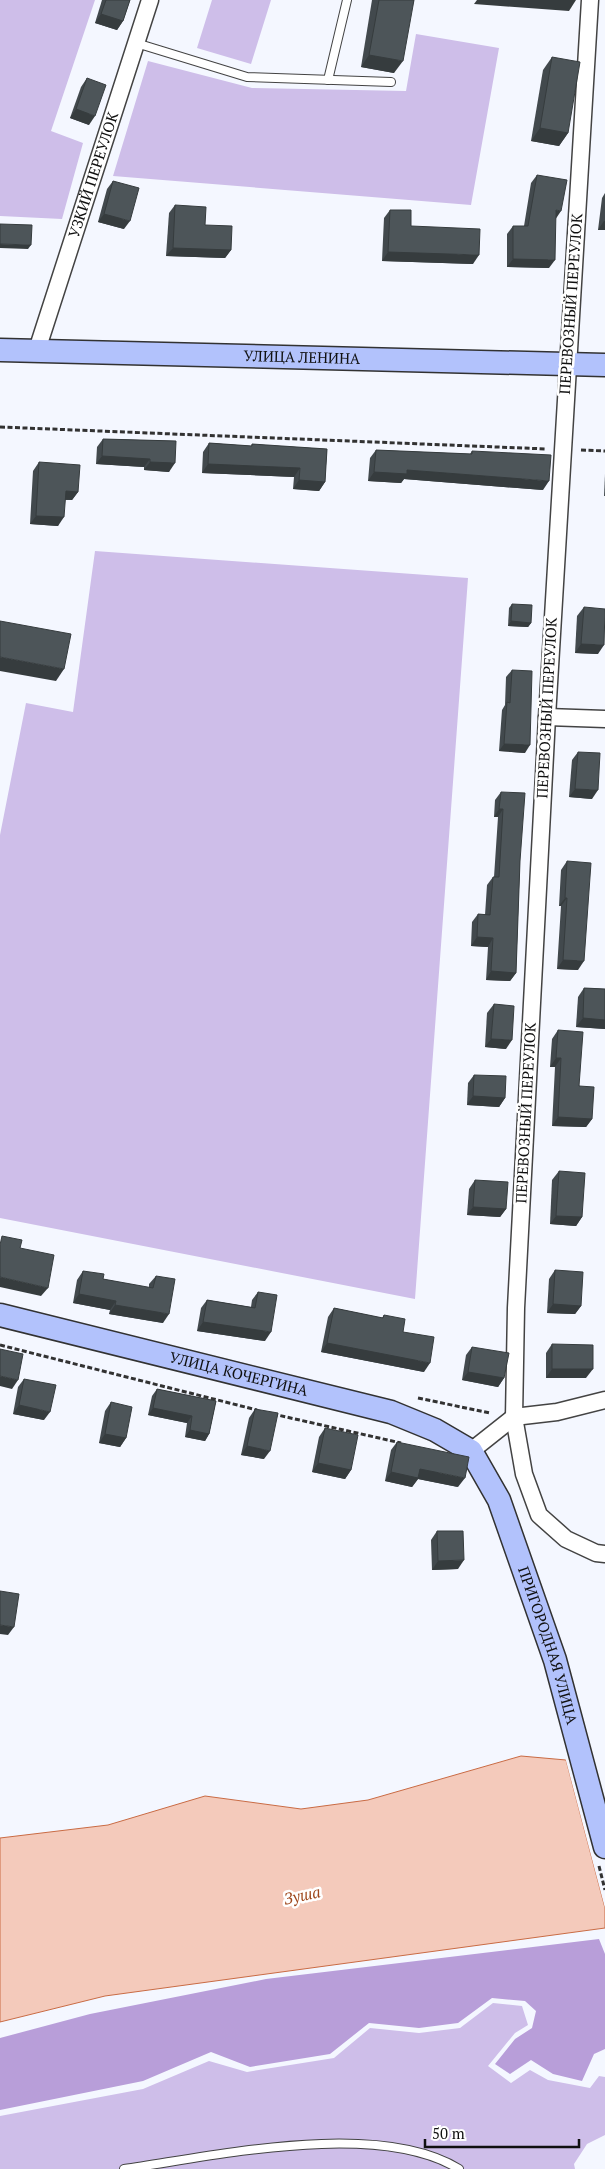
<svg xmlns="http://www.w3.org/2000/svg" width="605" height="2169" font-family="'PT Serif',serif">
<rect width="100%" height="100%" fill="#f4f7ff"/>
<!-- green -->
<g fill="#cebee9">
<polygon points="0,0 95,0 51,131 83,143 62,219 0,216"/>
<polygon points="212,0 271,0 251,64 197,48"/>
<polygon points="416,34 499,48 471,205 113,176 148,61 252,88 406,91"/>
<polygon points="95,551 468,578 415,1299 0,1218 0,835 26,703 73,712"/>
<polygon points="493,2003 522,2006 528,2025 515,2033 488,2066 511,2083 530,2070 548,2080 590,2088 599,2076 605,2077 605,2135 587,2144 574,2164 575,2169 0,2169 0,2116 143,2089 209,2061 247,2072 334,2058 370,2028 419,2033 460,2028"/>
</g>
<!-- forest -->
<polygon fill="#b89ed9" points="599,1939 605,1954 605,2049 594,2054 582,2081 553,2074 531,2060 510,2074 495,2064 515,2039 532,2028 536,2011 525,2001 492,1998 458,2023 419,2028 369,2023 330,2054 250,2067 211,2052 143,2081 0,2110 0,2038 90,2014 266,1979"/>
<!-- water -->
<polygon fill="#f4cabb" stroke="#c96b44" points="521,1756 566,1760 605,1908 605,1928 105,1996 0,2022 0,1838 108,1825 205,1796 301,1809 368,1800"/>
<!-- pier -->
<polygon fill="#f4f7ff" points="565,1757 568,1759 605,1898 605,1908"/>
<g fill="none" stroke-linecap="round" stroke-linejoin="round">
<defs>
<g id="lane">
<polyline points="136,43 247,77 391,82"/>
<polyline points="328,80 347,0"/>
<path d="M124 2169C215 2156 377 2119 459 2169"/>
</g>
<g id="street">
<polyline points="590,0 547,717 516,1308 514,1417 524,1474 539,1515 566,1539 596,1553 605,1554"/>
<path id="s1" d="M37 350 150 0"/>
<polyline points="547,717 605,719"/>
<polyline points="471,1451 514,1417 557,1412 605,1400"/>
</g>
<g id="secondary">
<path id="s2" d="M0 350 605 365"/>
<path id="s3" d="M0 1315 391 1412 435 1430 471 1451 499 1500 555 1660 605 1847"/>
</g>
</defs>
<!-- lane casing -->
<use href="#lane" stroke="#434343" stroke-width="10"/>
<!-- street casing -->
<use href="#street" stroke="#434343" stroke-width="19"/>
<!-- secondary casing -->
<use href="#secondary" stroke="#323232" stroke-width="25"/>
<!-- path -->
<g stroke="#323232" stroke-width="3" stroke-dasharray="5 2.5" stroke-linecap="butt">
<polyline points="0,427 547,449"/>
<polyline points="581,450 605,451"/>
<polyline points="0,1345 257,1410"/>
<polyline points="418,1398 490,1413"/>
<polyline points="273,1414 401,1443"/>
<polyline points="599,1866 605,1890"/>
</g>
<!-- lane -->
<use href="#lane" stroke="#fff" stroke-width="8"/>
<!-- street -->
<use href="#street" stroke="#fff" stroke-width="16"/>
<!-- secondary -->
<use href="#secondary" stroke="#b2c2fc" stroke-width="22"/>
</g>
<!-- wall -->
<g fill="#42494d">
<polygon points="102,0 130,0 123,21 117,30 95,23"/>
<polygon points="372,0 414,0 394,73 361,67"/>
<polygon points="552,57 568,133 559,146 531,141 543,70"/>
<polygon points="87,78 89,125 70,118 81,87"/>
<polygon points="537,175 549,268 507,267 507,234 513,226 524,226 531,183"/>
<polygon points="113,181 124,229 98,222 107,189"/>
<polygon points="605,193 605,230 598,230 602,198"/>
<polygon points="175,205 205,225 231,250 225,258 166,256 169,213"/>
<polygon points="390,210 411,226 473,264 382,261 384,218"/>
<polygon points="103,439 176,441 169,472 144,470 144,467 96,464 97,447"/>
<polygon points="209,443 251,446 252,444 327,449 325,482 319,491 293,489 294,477 202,473 203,452"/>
<polygon points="376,450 470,454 472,451 543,490 404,479 401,483 368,481 370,458"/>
<polygon points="39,462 78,492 72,500 65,500 58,526 30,524 33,471"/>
<polygon points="605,474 605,496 604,496"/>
<polygon points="512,604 531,623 528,627 508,626 509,608"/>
<polygon points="584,607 598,654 575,653 577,616"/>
<polygon points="512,670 525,753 499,751 502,710 505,705 506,677"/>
<polygon points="578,752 592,799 569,797 572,760"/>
<polygon points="501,792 520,861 516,973 510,981 486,980 488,947 471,946 472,922 478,914 485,915 487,885 493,877 494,877 498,817 494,817 495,800"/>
<polygon points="567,861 578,970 557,969 561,906 559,906 561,870"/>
<polygon points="584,988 605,989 605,1029 576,1027 578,997"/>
<polygon points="494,1004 506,1049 485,1047 487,1013"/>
<polygon points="558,1030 592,1119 586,1127 552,1126 555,1067 550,1067 552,1039"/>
<polygon points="474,1075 505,1098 499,1107 467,1105 468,1083"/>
<polygon points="559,1171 582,1217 576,1226 550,1224 552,1180"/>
<polygon points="475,1180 506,1209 500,1217 467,1215 469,1189"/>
<polygon points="555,1270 581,1306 575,1314 547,1313 549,1279"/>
<polygon points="83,1271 103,1279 149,1288 149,1284 156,1276 163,1323 109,1314 110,1310 73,1303 77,1280"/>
<polygon points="258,1292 265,1341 197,1331 201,1308 207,1300 251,1307 252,1300"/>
<polygon points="334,1308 382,1318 384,1315 403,1332 424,1372 321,1352 328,1317"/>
<polygon points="552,1344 586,1378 546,1378 546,1353"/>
<polygon points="472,1347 504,1378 498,1387 462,1380 466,1355"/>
<polygon points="24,1379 44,1420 13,1414 18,1387"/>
<polygon points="157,1389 216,1401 209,1434 205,1441 185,1437 187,1423 148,1415 152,1396"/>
<polygon points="111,1402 126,1438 120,1447 99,1443 105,1411"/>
<polygon points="255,1409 264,1459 241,1455 249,1418"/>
<polygon points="325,1428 351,1470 345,1479 312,1472 319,1437"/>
<polygon points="397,1442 458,1487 418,1479 412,1487 385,1481 391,1450"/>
<polygon points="437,1531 458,1569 432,1570 431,1540"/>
</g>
<!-- shaded-wall -->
<g fill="#363c3e">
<polygon points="477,0 576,0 569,11 474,4"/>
<polygon points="101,14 123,21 117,30 95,23"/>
<polygon points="369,55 403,61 394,73 361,67"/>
<polygon points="76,109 95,116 89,125 70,118"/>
<polygon points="540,128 568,133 559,146 531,141"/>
<polygon points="556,210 561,211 555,220"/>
<polygon points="104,214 130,221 124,229 98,222"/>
<polygon points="604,221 605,221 605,230 598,230"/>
<polygon points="0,244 31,245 28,249 0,248"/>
<polygon points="173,248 231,250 225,258 166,256"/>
<polygon points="388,252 479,255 473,264 382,261"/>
<polygon points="513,259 555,260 549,268 507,267"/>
<polygon points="102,456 150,459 144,467 96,464"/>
<polygon points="150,462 175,463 169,472 144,470"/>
<polygon points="208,464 300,468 294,477 202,473"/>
<polygon points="407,470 549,481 543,490 404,479 401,483 368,481 374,472"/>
<polygon points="299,480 325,482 319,491 293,489"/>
<polygon points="66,491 78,492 72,500 60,499"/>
<polygon points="36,516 64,517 58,526 30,524"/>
<polygon points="511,621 531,623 528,627 508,626"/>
<polygon points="581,644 604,645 598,654 575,653"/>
<polygon points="0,657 64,669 56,681 0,671"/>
<polygon points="504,744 530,745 525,753 499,751"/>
<polygon points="575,789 598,790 592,799 569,797"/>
<polygon points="499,809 503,809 498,817 494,817"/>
<polygon points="565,898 567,898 561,906 559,906"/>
<polygon points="477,937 493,938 488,947 471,946"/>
<polygon points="563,960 584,961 578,970 557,969"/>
<polygon points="491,971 516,973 510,981 486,980"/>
<polygon points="583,1018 605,1020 605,1029 576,1027"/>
<polygon points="491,1039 512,1040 506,1049 485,1047"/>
<polygon points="556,1058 561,1058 555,1067 550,1067"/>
<polygon points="473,1096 505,1098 499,1107 467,1105"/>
<polygon points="558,1117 592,1119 586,1127 552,1126"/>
<polygon points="473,1207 506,1209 500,1217 467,1215"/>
<polygon points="556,1216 582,1217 576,1226 550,1224"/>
<polygon points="0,1277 48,1288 41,1296 0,1287"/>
<polygon points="79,1294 116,1301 110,1310 73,1303"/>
<polygon points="553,1304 581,1306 575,1314 547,1313"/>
<polygon points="115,1305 169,1314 163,1323 109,1314"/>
<polygon points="203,1322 271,1332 265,1341 197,1331"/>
<polygon points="327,1343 430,1363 424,1372 321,1352"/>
<polygon points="552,1369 593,1369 586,1378 546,1378"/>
<polygon points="468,1372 504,1378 498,1387 462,1380"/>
<polygon points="0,1376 18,1380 12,1389 0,1386"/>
<polygon points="19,1405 50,1412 44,1420 13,1414"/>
<polygon points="153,1408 192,1416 187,1423 148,1415"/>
<polygon points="190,1430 209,1434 205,1441 185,1437"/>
<polygon points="105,1434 126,1438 120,1447 99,1443"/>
<polygon points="247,1446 270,1451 264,1459 241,1455"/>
<polygon points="318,1463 351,1470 345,1479 312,1472"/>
<polygon points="420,1469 465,1478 458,1487 418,1479 412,1487 385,1481 391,1472"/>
<polygon points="464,1560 458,1569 432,1570 438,1561"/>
<polygon points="0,1625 14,1627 8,1635 0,1634"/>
</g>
<!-- building -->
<g fill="#4d5559" stroke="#363c3e">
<polygon points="106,0 130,0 123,21 101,14"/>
<polygon points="379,0 414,0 403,61 369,55"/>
<polygon points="552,57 580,62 568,133 540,128"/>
<polygon points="87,78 106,85 95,116 76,109"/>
<polygon points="537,175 567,180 561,211 556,210 555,260 513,259 513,226 528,226"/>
<polygon points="113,181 139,188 130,221 104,214"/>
<polygon points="175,205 206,207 205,225 232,226 231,250 173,248"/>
<polygon points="390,210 411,210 411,226 480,229 479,255 388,252"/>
<polygon points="0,224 32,225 31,245 0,244"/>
<polygon points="103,439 176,441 175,463 150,462 150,459 102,456"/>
<polygon points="209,443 252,446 252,444 327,449 325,482 299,480 300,468 208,464"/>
<polygon points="376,450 472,454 472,451 551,455 549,481 407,470 407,474 374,472"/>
<polygon points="39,462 80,465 78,492 66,491 64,517 36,516"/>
<polygon points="512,604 532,605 531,623 511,621"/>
<polygon points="584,607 605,609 604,645 581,644"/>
<polygon points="0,621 71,634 64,669 0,657"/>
<polygon points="512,670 532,671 530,745 504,744 507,702 510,703"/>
<polygon points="578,752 600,753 598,790 575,789"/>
<polygon points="501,792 525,793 520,861 516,973 491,971 493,938 477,937 478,914 490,915 493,877 499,877 503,809 499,809"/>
<polygon points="567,861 591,863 584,961 563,960 567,898 565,898"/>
<polygon points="584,988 605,989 605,1020 583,1018"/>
<polygon points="494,1004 514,1006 512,1040 491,1039"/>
<polygon points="558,1030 583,1032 579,1086 594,1087 592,1119 558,1117 561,1058 556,1058"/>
<polygon points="474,1075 506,1076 505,1098 473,1096"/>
<polygon points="559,1171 585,1173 582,1217 556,1216"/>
<polygon points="475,1180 508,1182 506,1209 473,1207"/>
<polygon points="2,1236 22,1240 20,1248 54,1255 48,1288 0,1277 0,1245"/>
<polygon points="555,1270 583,1272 581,1306 553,1304"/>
<polygon points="83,1271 104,1274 103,1279 153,1288 156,1276 175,1279 169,1314 115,1305 116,1301 79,1294"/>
<polygon points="258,1292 277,1295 271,1332 203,1322 207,1300 255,1308"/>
<polygon points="334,1308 383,1318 384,1315 405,1319 403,1332 434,1337 430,1363 327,1343"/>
<polygon points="552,1344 593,1345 593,1369 552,1369"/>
<polygon points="472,1347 509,1353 504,1378 468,1372"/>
<polygon points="0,1349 23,1354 18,1380 0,1376"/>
<polygon points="24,1379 56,1385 50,1412 19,1405"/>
<polygon points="157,1389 216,1401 209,1434 190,1430 192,1416 153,1408"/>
<polygon points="111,1402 132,1407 126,1438 105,1434"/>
<polygon points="255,1409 278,1413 270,1451 247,1446"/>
<polygon points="325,1428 358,1435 351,1470 318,1463"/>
<polygon points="397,1442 469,1457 465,1478 420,1469 418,1478 391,1472"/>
<polygon points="437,1531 463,1531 464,1560 438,1561"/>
<polygon points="0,1591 19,1594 14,1627 0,1625"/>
</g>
<g text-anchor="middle" stroke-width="5" stroke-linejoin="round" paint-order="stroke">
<!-- street labels -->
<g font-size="15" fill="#101010" stroke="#fff">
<text dy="5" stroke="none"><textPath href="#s1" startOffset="184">УЗКИЙ ПЕРЕУЛОК</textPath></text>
<text transform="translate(571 304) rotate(-86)" y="5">ПЕРЕВОЗНЫЙ ПЕРЕУЛОК</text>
<text dy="5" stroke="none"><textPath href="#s2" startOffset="302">УЛИЦА ЛЕНИНА</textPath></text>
<text transform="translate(547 708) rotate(-87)" y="5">ПЕРЕВОЗНЫЙ ПЕРЕУЛОК</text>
<text transform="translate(526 1113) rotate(-87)" y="5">ПЕРЕВОЗНЫЙ ПЕРЕУЛОК</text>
<text dy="5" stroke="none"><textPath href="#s3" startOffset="246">УЛИЦА КОЧЕРГИНА</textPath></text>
<text dy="5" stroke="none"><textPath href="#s3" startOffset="702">ПРИГОРОДНАЯ УЛИЦА</textPath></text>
</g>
<!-- water labels -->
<g font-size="16" font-style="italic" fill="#9f481d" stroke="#fff">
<text transform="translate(302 1895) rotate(-12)" y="6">Зуша</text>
</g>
</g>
<!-- scale -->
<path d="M425 2139v8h154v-8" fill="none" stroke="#101010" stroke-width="2.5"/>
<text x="432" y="2139" font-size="15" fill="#101010" stroke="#ffffff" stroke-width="4" paint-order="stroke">50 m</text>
</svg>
